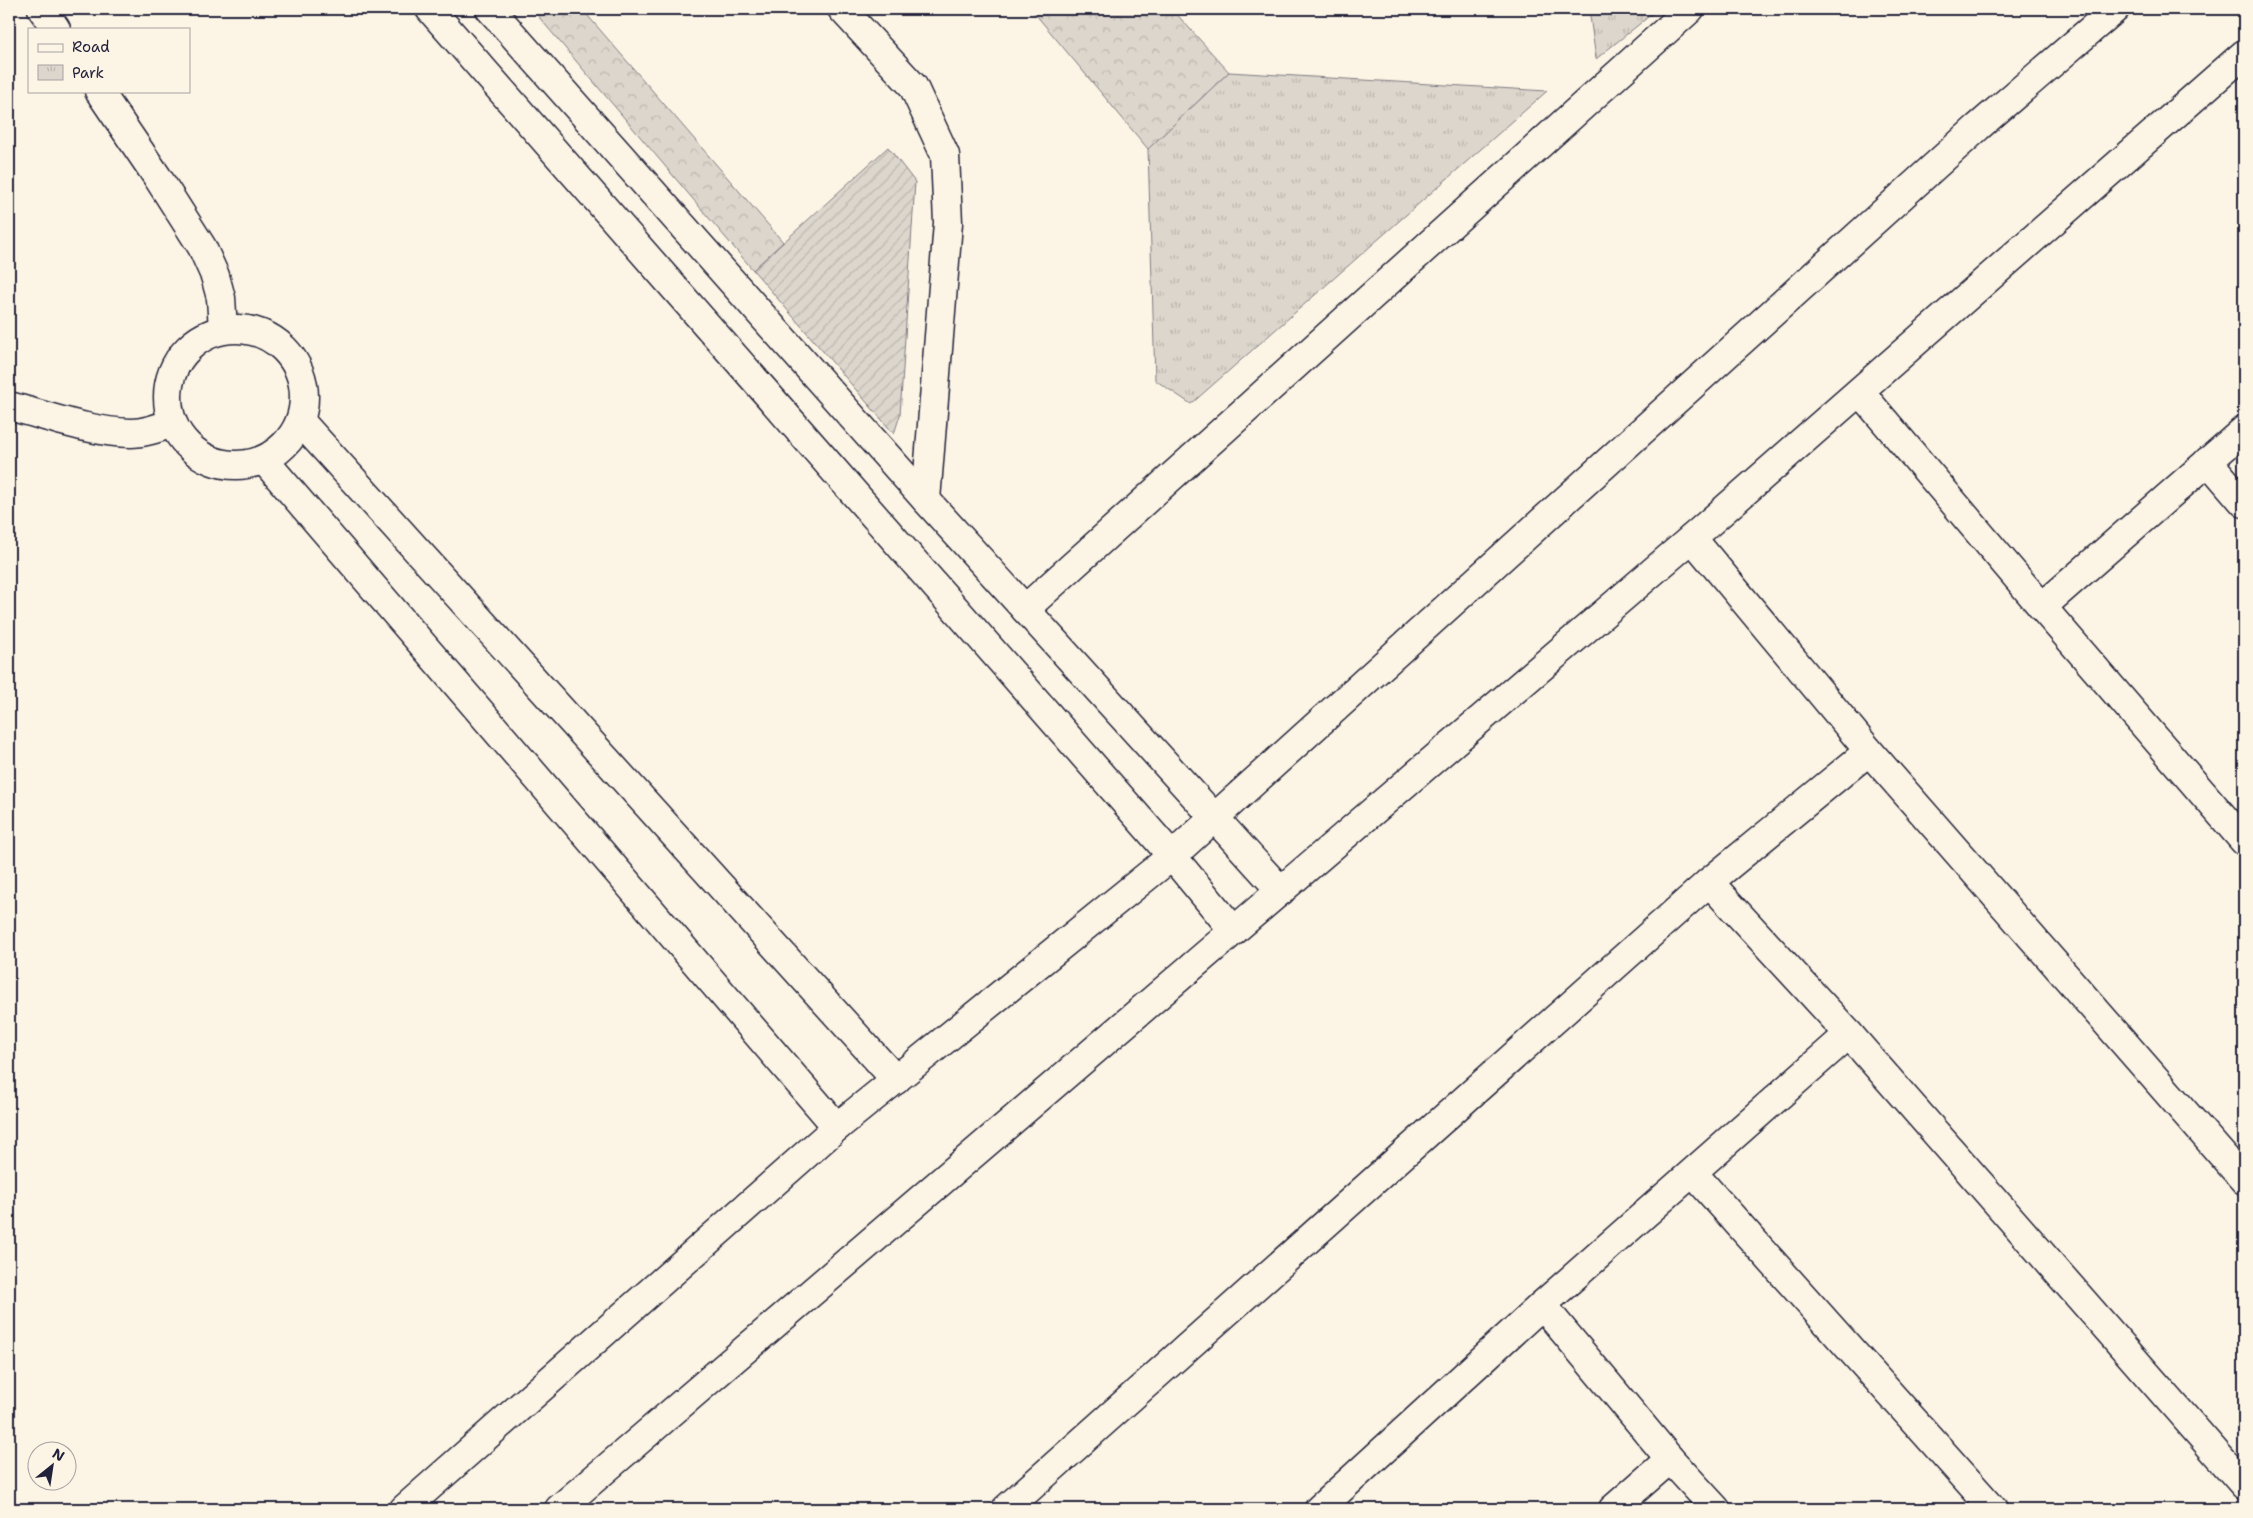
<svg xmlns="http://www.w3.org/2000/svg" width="2253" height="1518" font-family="'Shantell Sans',sans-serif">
<defs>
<pattern id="forest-crowns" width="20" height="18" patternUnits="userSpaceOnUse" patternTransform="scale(1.25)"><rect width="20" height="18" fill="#dcd6cc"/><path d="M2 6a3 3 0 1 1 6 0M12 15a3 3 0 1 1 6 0" fill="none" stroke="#bcb7b0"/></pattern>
<pattern id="park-tufts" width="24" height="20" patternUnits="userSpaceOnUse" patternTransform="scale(1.25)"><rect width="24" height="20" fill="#dcd6cc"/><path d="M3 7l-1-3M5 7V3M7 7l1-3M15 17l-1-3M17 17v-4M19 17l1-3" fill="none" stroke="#bcb7b0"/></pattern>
<pattern id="garden-furrows" width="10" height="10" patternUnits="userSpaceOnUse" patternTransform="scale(1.25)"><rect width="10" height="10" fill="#dcd6cc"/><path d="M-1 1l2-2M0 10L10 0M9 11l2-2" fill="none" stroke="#bcb7b0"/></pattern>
</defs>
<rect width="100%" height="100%" fill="#fcf5e5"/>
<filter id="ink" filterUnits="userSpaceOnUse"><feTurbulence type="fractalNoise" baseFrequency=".02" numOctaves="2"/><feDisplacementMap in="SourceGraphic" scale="10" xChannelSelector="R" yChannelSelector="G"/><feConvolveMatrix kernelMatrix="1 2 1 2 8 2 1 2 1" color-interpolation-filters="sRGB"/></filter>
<g filter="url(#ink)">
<!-- forest -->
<g fill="url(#forest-crowns)" stroke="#7f7c84">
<polygon points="532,9 582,9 783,242 753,270"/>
<polygon points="1031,9 1172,9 1229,72 1148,149"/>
</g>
<!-- park -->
<g fill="url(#park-tufts)" stroke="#7f7c84">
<polygon points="1589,9 1658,9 1596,59"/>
<polygon points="1229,72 1547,91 1191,404 1155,380 1148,149"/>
</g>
<!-- garden -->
<polygon fill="url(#garden-furrows)" stroke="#7f7c84" points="888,147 915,182 900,415 894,434 753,270"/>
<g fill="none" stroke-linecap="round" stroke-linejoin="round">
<defs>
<g id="minor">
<polyline points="42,9 56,29"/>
<polyline points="430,9 1172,856 1234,931"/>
<polyline points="490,9 926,500 1281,891"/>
<polyline points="842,9 913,86 945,155 948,223 926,500"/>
<polyline points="99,91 158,178 202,247 215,276 221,298 223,329"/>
<circle cx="236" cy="397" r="68"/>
<polyline points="1860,392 2042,607 2244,430"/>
<path d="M9 406C48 416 90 432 131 433 145 433 159 428 172 423"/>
<polyline points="301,422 896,1080"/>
<polyline points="264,460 837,1127"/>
<polyline points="2208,461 2244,503"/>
<polyline points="1692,538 1869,751 2244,1180"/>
<polyline points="2042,607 2244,841"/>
<polyline points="1025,609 1690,9"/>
<polyline points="1709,882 1849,1034 2244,1485"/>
<polyline points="1693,1173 1993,1509"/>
<polyline points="1542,1305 1670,1459 1716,1509"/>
<polyline points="404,1509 837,1127 1172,856 1978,127 2115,9"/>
<polyline points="559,1509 1692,538 2244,54"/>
<polyline points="1006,1509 1709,882 1869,751"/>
<polyline points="1319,1509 1542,1305 1849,1034"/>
<polyline points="1613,1509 1670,1459"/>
</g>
</defs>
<!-- minor casing -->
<use href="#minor" stroke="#22223b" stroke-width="31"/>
<!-- minor -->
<use href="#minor" stroke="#fcf5e5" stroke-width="28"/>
</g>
</g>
<!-- margin -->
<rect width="2253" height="1518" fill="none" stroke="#fcf5e5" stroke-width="30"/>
<rect x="15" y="15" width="2223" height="1488" fill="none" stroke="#22223b" stroke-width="2" filter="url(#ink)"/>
<!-- legend -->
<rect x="28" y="28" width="162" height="65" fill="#fcf5e5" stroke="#a5a1a1"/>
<rect x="38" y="44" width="25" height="8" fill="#fcf5e5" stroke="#a5a1a1"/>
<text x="72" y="52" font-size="15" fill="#22223b">Road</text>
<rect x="38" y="65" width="25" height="15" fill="url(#park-tufts)" stroke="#a5a1a1"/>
<text x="72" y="78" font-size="15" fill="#22223b">Park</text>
<!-- north arrow -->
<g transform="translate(52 1466) rotate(30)"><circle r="24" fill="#fcf5e5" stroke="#a5a1a1"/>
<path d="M0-4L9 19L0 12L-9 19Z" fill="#22223b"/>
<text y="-8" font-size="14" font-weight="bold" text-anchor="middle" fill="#22223b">N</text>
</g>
</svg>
